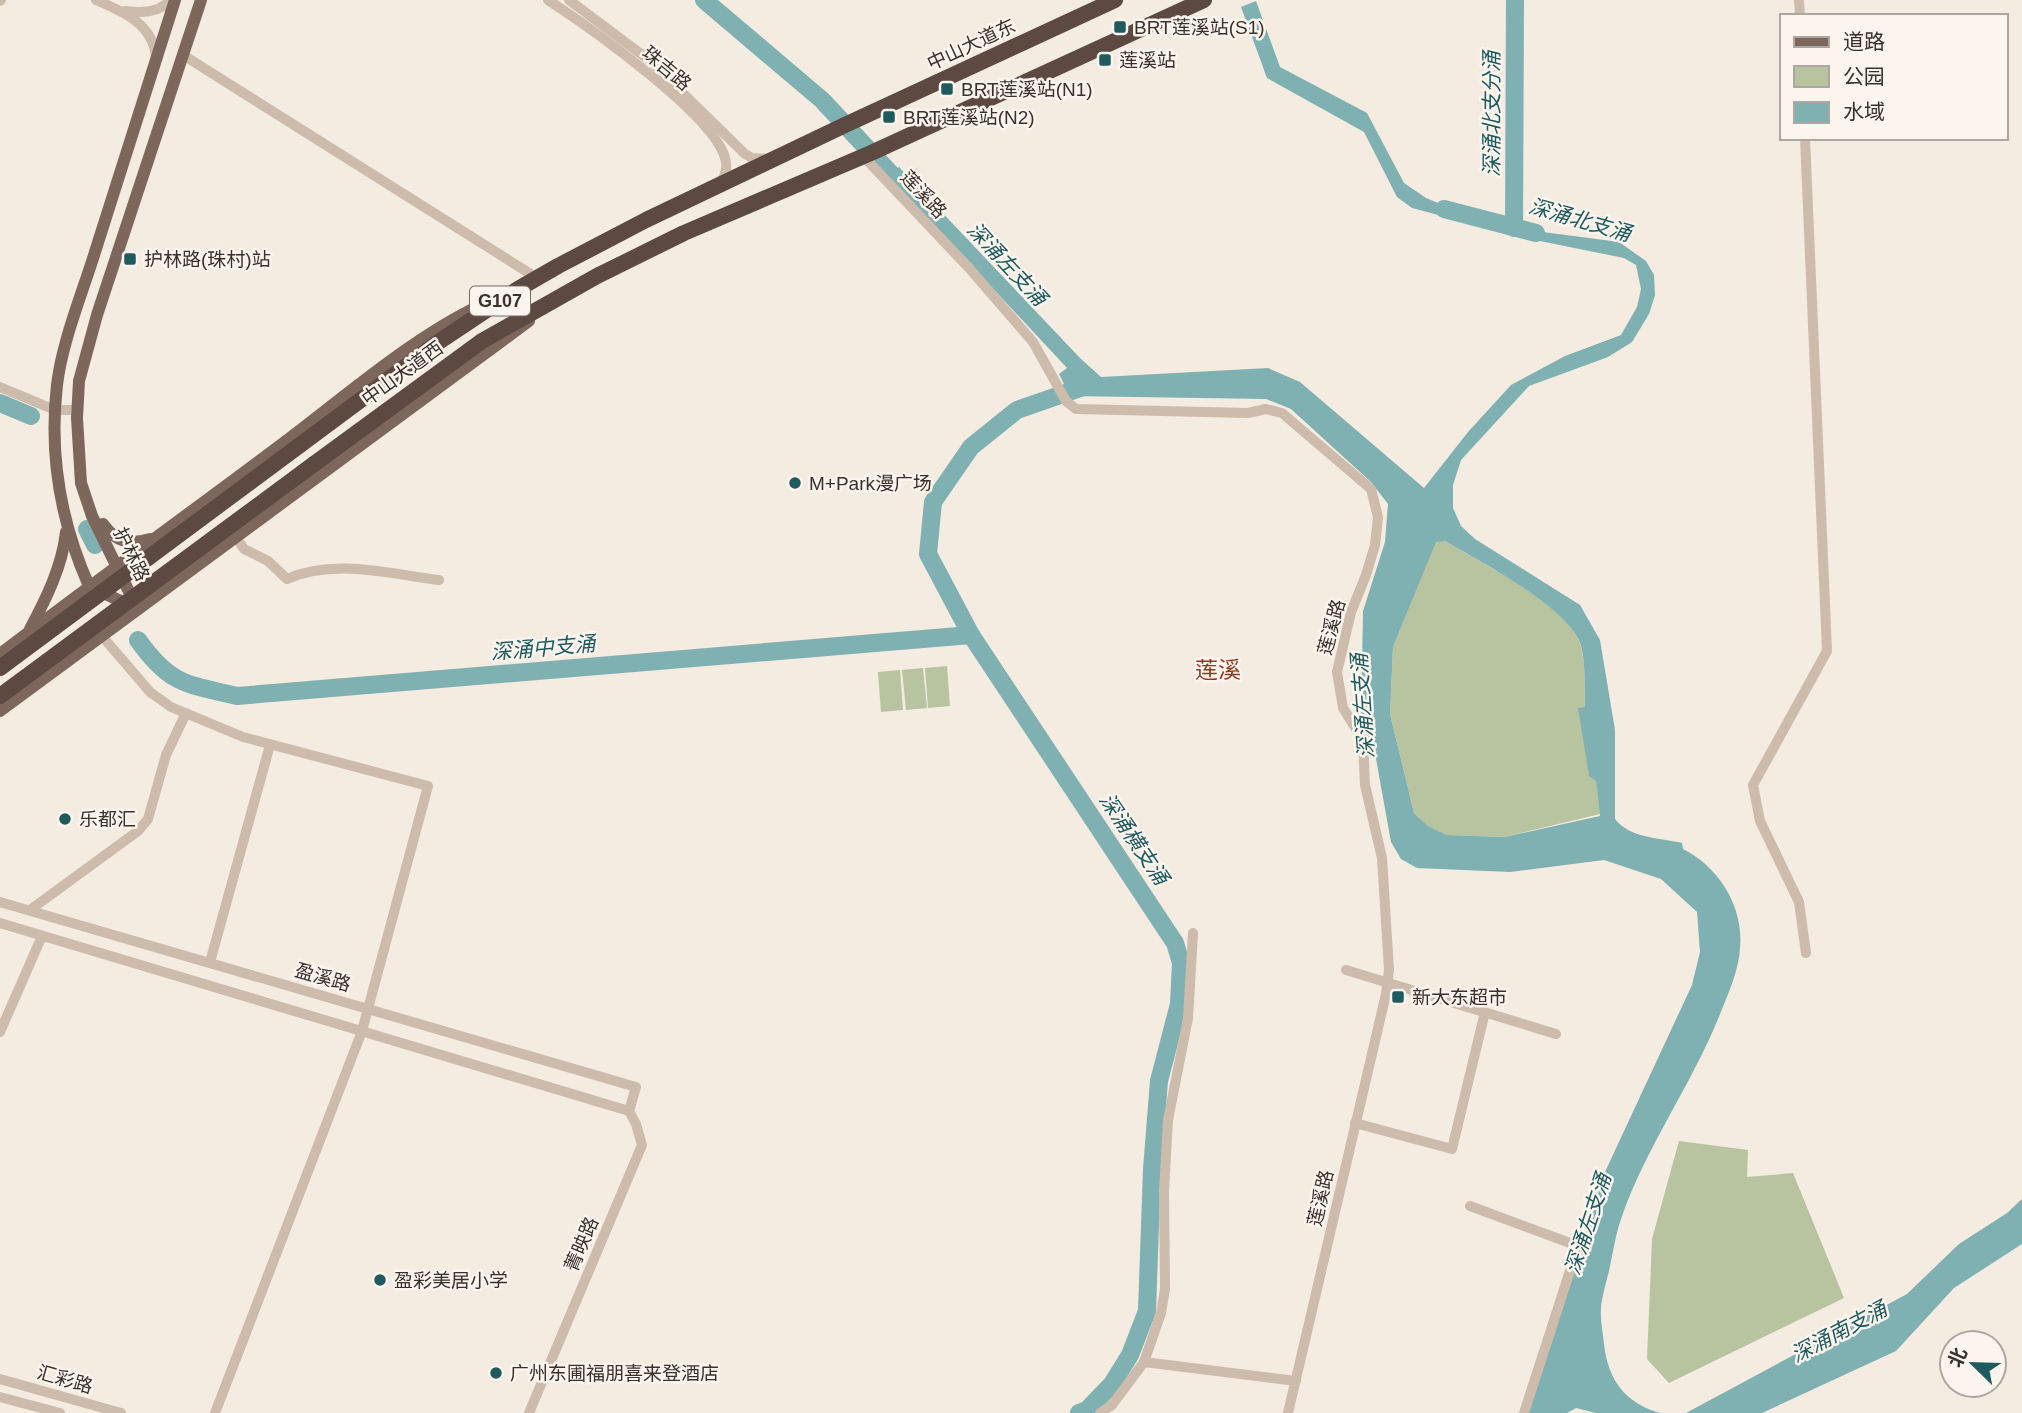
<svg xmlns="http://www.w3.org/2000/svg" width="2022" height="1413" font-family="Arial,'Noto Sans SC',sans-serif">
<rect width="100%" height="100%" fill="#f4ebe1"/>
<!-- green -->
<g fill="#b8c4a0">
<path d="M1436 541H1445C1479 562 1573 608 1581 647 1586 665 1584 688 1585 707L1579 709 1589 775 1596 780 1600 814 1504 837 1447 835 1428 826 1414 813 1390 714 1393 647Z"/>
<polygon points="947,666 950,706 928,708 925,668"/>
<polygon points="923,668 927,708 906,710 902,670"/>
<polygon points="900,670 903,710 881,712 878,672"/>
<polygon points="1679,1141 1748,1150 1747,1177 1793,1173 1844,1298 1669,1383 1647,1359 1652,1239"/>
</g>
<!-- water -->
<g fill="#7fb0b2" fill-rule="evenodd">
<path d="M1256 1 1280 67 1367 113 1404 183 1426 198 1491 225 1619 242 1646 261 1654 275 1655 295 1649 314 1632 342 1608 357 1529 386 1461 460 1453 485V508L1461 526 1475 539 1580 605 1600 640 1615 730V819C1629 838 1660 838 1682 843L1683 849C1719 867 1744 907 1740 948 1739 968 1730 990 1722 1009 1694 1082 1646 1146 1621 1219 1615 1236 1613 1254 1609 1271 1606 1283 1602 1296 1601 1308 1600 1319 1603 1333 1604 1344 1608 1380 1625 1403 1660 1413H1596L1576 1408 1567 1413H1528L1605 1172 1692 985 1700 952 1697 912 1661 879 1604 860 1510 872 1417 868 1401 859 1391 842 1375 753 1361 724 1363 611 1385 542 1388 504 1371 482 1291 409 1266 399 1070 396 1059 374 1067 368 886 174 899 167 1080 358 1101 377 1268 368 1300 382 1424 488 1468 432 1511 385 1565 356 1621 335 1637 307 1641 289 1636 265 1624 258 1525 238 1412 208 1397 197 1364 132 1267 78 1241 7ZM1445 541C1479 561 1572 609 1581 646 1586 665 1584 687 1585 707L1578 708 1589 776 1596 781 1600 816 1504 837 1447 835 1428 826 1414 813 1390 714 1393 647 1436 542Z"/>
<polygon points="2022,1199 2022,1244 1954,1288 1896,1351 1762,1413 1686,1413 1907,1294 1959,1244 2007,1213"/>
</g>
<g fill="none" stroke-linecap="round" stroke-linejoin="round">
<!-- river -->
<g stroke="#7fb0b2" stroke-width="18">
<polyline points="704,0 822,100 905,189"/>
<polyline points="1444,209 1536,233"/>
<polyline points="1514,228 1515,0"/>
<polyline points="0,403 31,416"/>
<polyline points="87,529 95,545"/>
<path d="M138 640C170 685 186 684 237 696L971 635"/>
<polyline points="1079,1413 1087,1410 1112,1384 1130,1355 1147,1311 1152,1169 1159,1081 1179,1004 1181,963 1175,943 971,635 928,554 933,502 971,447 1017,410 1089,385"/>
</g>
<!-- minor -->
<g stroke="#cdbbac" stroke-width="10">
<path d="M96 0C124 12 153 24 156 57"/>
<path d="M548 0C588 26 714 115 725 158 728 167 725 176 720 184"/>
<polyline points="569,0 649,60 745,154 752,158 770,159"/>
<polyline points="1799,0 1800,16"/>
<polyline points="0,1 1,0"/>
<path d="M125 11C142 13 158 13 171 0"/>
<polyline points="183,55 537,278"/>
<polyline points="1805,138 1827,651 1753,785 1760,821 1799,902 1806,953"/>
<polyline points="863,156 969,268 1033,342 1066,401 1076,409 1248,413 1266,409 1282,413 1371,489 1378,517 1375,545 1366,575 1351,612 1337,672 1343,708 1363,740 1365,785 1382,858 1389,970 1386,994 1288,1413"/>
<polyline points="0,387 55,410 77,410"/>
<path d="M235 536 244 549 268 561 287 579C334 558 390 574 439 580"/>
<polyline points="102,636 150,692 171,707 243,737 428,786 362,1031 215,1413"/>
<polyline points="0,902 636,1087 629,1111 636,1124 642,1145 529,1413"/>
<polyline points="30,910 138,831 148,819 166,755 186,713"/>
<polyline points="0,923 629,1111"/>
<polyline points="210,962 270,745"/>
<polyline points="1346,970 1556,1034"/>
<polyline points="0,1032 42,936"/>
<polyline points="1355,1123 1452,1149 1485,1012"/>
<polyline points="1470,1206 1578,1246 1524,1413"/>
<polyline points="1144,1362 1296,1381"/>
<polyline points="0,1379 121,1413"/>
<polyline points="0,1397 60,1413"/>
<polyline points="1100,1413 1112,1405 1144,1362 1161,1313 1165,1289 1164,1191 1168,1120 1188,1018 1193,933"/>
</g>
<!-- major -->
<g stroke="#7d675c" stroke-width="12">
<path d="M103 524C116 542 129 545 150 539"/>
<path d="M131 606 89 586C61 523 49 454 57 385 62 342 82 294 95 252 122 168 148 84 175 0"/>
<polyline points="136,606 92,516 81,483 77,418 79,381 97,315 201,0"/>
<path d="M30 629C46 599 62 567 66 532"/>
<path d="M0 654C96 581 194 510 290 438 352 391 422 330 492 300"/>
<polyline points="0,711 529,321"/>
</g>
<!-- highway -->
<g stroke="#5c4a42" stroke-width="16">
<polyline points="300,445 440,341 518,289 558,266 646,220 845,125 1115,0"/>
<polyline points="314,464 482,341 597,276 684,233 871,153 1204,0"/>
</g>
<!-- highway-bridge -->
<g stroke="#5c4a42" stroke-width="16">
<polyline points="0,668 300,445"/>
<polyline points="0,696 314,464"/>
</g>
</g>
<!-- markers -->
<g fill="#1f5a5e" stroke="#fbf5ee" stroke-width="2.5">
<rect x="1113" y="20" width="14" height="14" rx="3.5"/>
<rect x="1098" y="53" width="14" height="14" rx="3.5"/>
<rect x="940" y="82" width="14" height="14" rx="3.5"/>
<rect x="882" y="110" width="14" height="14" rx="3.5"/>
<rect x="123" y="252" width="14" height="14" rx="3.5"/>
<circle cx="795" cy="483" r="7"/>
<circle cx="65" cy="819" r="7"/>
<rect x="1391" y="990" width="14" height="14" rx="3.5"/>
<circle cx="380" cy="1280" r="7"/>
<circle cx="496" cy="1373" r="7"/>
</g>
<g text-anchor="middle" stroke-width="5" stroke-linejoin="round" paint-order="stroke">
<!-- shield labels -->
<rect fill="#fbf5ee" stroke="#756b66" stroke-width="2" x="470" y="286.5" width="60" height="29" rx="5"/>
<g font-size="18" font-weight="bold" fill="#3b302b">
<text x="500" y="307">G107</text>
</g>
<!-- poi labels -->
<g font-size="19" fill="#3b302b" stroke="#fbf5ee" text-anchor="start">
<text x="1134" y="34">BRT莲溪站(S1)</text>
<text x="1119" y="67">莲溪站</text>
<text x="961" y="96">BRT莲溪站(N1)</text>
<text x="903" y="124">BRT莲溪站(N2)</text>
<text x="144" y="266">护林路(珠村)站</text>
<text x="809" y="490">M+Park漫广场</text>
<text x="79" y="826">乐都汇</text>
<text x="1412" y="1004">新大东超市</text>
<text x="394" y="1287">盈彩美居小学</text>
<text x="510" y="1380">广州东圃福朋喜来登酒店</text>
</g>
<!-- street labels -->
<g font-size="19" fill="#3b302b" stroke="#fbf5ee">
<text transform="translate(971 44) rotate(-25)" y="7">中山大道东</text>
<text transform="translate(667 68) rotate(40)" y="7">珠吉路</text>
<text transform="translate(924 194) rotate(47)" y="7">莲溪路</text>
<text transform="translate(402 373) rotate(-36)" y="7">中山大道西</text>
<text transform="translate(132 554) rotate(64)" y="7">护林路</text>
<text transform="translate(1331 627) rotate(-75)" y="7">莲溪路</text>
<text transform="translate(323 977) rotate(16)" y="7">盈溪路</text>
<text transform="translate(1320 1198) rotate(-77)" y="7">莲溪路</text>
<text transform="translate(581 1244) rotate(-67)" y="7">菁映路</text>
<text transform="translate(65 1379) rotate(16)" y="7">汇彩路</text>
</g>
<!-- water labels -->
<g font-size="21" font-style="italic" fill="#1f5a5e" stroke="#fbf5ee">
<text transform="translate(1492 114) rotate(-90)" y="7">深涌北支分涌</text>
<text transform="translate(1580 220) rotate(16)" y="7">深涌北支涌</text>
<text transform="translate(1007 264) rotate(47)" y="7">深涌左支涌</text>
<text transform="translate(543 648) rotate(-5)" y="7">深涌中支涌</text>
<text transform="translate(1363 706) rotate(-94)" y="7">深涌左支涌</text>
<text transform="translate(1134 839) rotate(56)" y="7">深涌横支涌</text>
<text transform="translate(1588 1224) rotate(-72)" y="7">深涌左支涌</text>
<text transform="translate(1839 1332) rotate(-28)" y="7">深涌南支涌</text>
</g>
<!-- quarter labels -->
<g font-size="23" fill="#8c3b22" stroke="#fbf5ee">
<text x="1218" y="678">莲溪</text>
</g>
</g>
<!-- legend -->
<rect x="1780" y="14" width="228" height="126" fill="#fbf5ee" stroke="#aea6a0" stroke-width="2"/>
<rect x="1794" y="37" width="35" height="10" fill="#7d675c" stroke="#aea6a0" stroke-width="2"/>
<text x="1843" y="49" font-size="21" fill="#3b302b">道路</text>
<rect x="1794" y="66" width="35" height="21" fill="#b8c4a0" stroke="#aea6a0" stroke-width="2"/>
<text x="1843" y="84" font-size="21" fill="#3b302b">公园</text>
<rect x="1794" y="102" width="35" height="21" fill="#7fb0b2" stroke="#aea6a0" stroke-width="2"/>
<text x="1843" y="119" font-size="21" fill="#3b302b">水域</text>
<!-- north arrow -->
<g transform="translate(1973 1364) rotate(293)"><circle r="33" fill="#fbf5ee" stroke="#aea6a0" stroke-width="2"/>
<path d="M0-5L12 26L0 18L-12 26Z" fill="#1f5a5e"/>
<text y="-10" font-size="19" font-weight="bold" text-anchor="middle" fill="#3b302b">北</text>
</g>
</svg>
